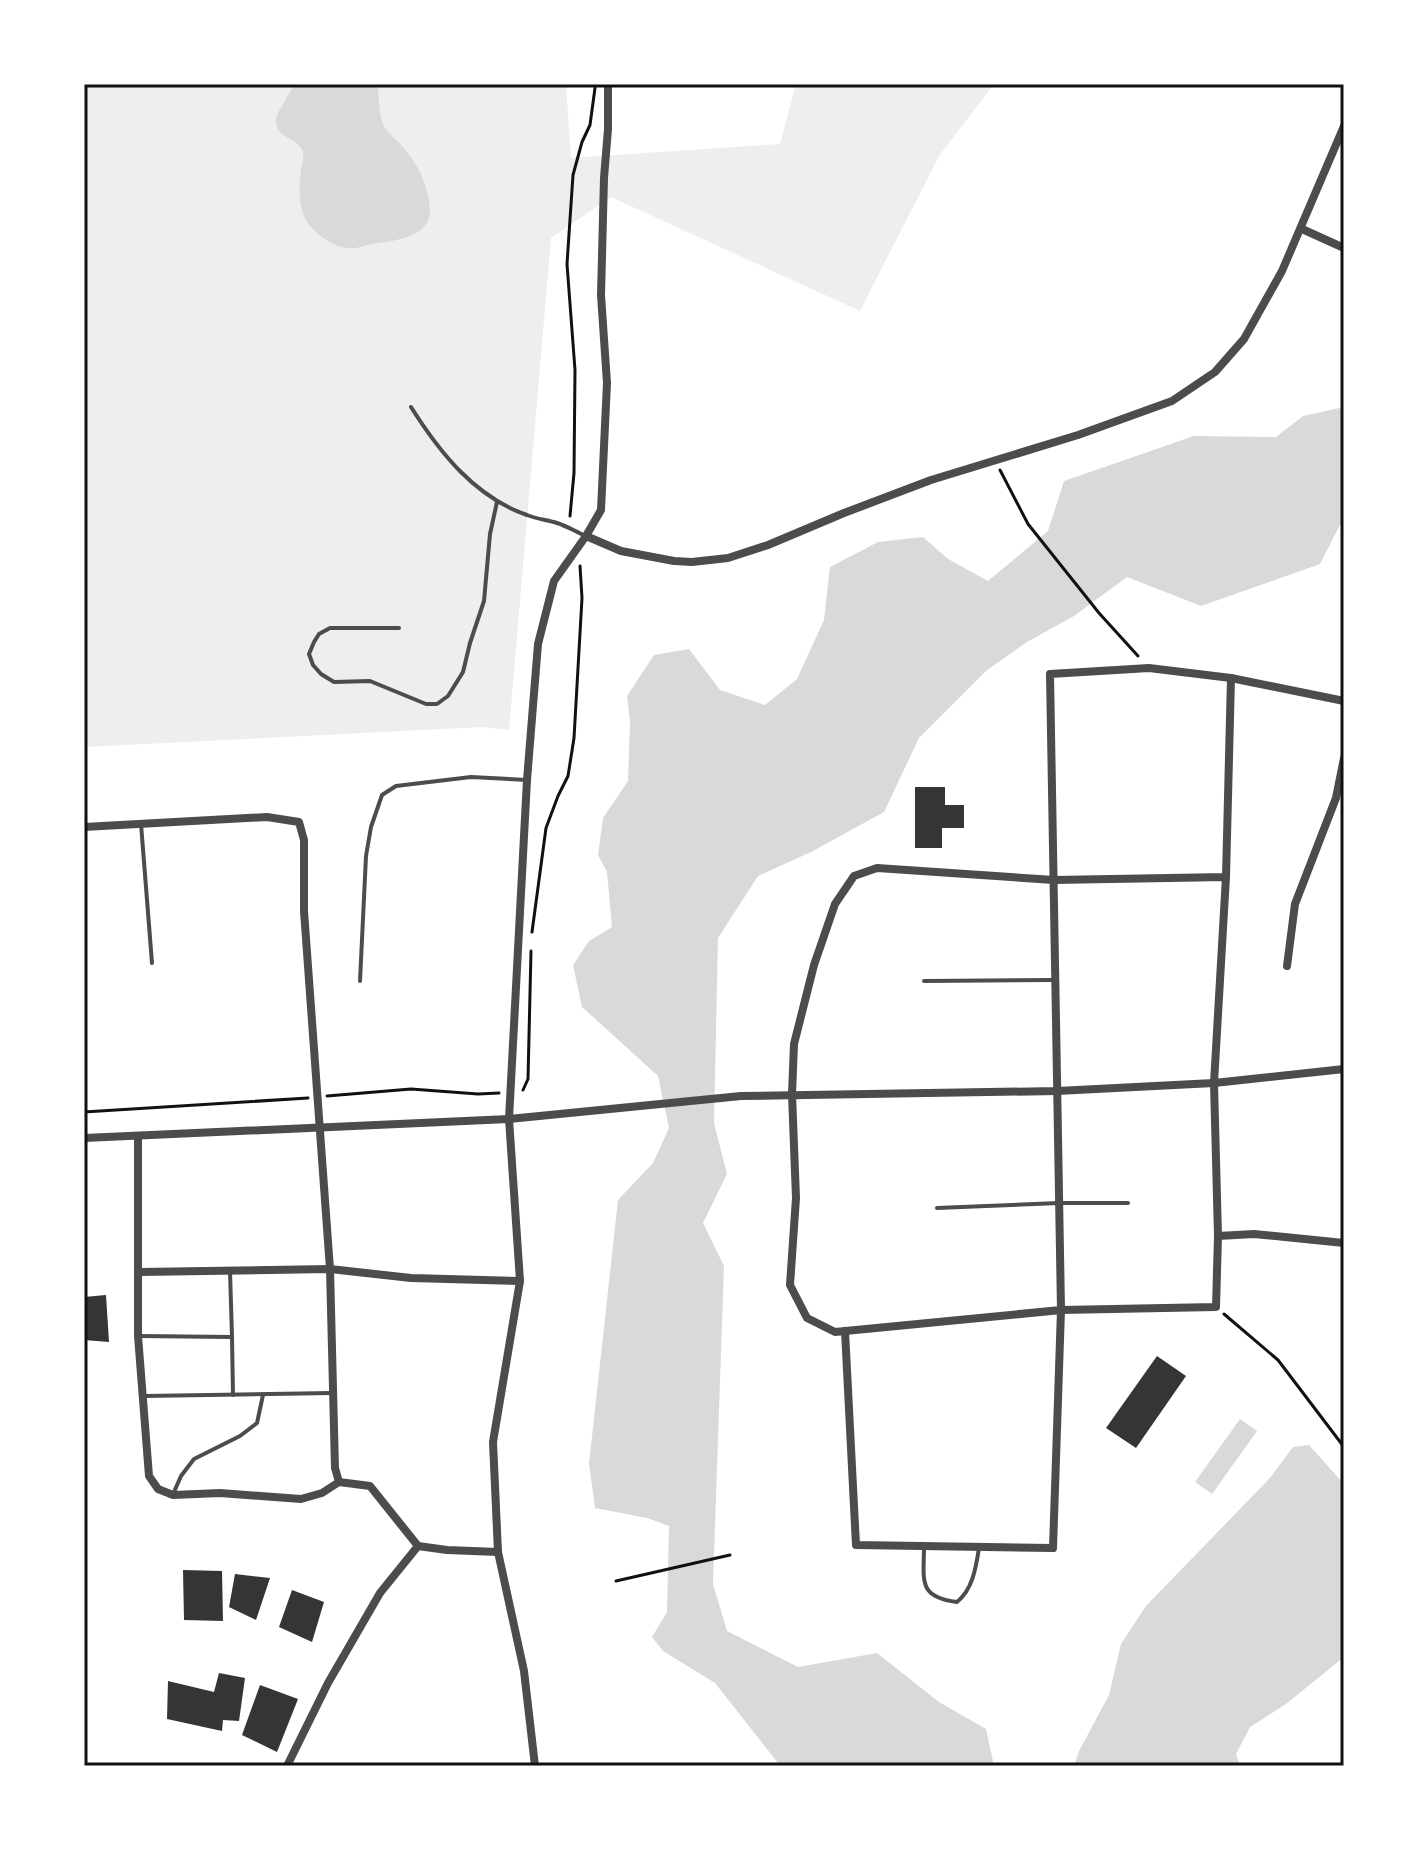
<svg xmlns="http://www.w3.org/2000/svg" width="1428" height="1850" font-family="'Roboto Condensed',sans-serif">
<rect width="100%" height="100%" fill="#fff"/>
<!-- green -->
<polygon fill="#eee" points="84,84 566,84 571,158 780,144 796,84 994,84 939,156 860,311 611,197 551,238 509,730 483,727 84,747"/>
<!-- water -->
<g fill="#d9d9d9">
<path d="M293 84H377C380 97 378 114 384 126 388 133 395 138 400 144 418 163 428 184 430 210 431 240 387 241 367 245 361 247 355 249 349 248 335 248 316 235 308 223 298 209 299 187 301 170 302 164 304 158 303 152 299 138 277 139 276 122 275 113 290 96 293 84Z"/>
<polygon points="1344,407 1344,517 1320,564 1201,606 1127,577 1074,616 1027,642 986,671 919,738 884,812 811,852 758,876 718,938 714,1123 727,1174 703,1223 724,1266 713,1584 727,1631 798,1667 877,1653 939,1702 986,1729 994,1766 776,1766 778,1763 715,1683 663,1651 652,1637 667,1612 669,1526 647,1518 595,1508 589,1464 618,1200 653,1163 669,1128 658,1076 582,1007 573,965 589,941 612,927 607,872 598,855 603,818 628,781 630,722 627,696 654,655 689,649 720,690 765,705 797,679 824,620 830,567 878,542 923,537 948,559 988,581 1048,531 1064,481 1194,436 1276,437 1303,416"/>
<polygon points="1240,1419 1257,1431 1212,1494 1195,1482"/>
<polygon points="1309,1445 1344,1484 1344,1657 1286,1704 1250,1727 1236,1754 1240,1766 1074,1766 1079,1751 1109,1695 1121,1644 1146,1606 1269,1479 1293,1447"/>
</g>
<!-- building -->
<g fill="#353535">
<polygon points="915,787 945,787 945,805 964,805 964,828 942,828 942,848 915,848"/>
<polygon points="106,1295 109,1342 84,1340 84,1297"/>
<polygon points="1157,1356 1186,1376 1136,1448 1106,1428"/>
<polygon points="183,1570 222,1571 223,1621 184,1620"/>
<polygon points="235,1574 270,1578 256,1620 229,1607"/>
<polygon points="292,1590 324,1602 312,1642 279,1627"/>
<polygon points="219,1673 245,1678 239,1721 223,1720 222,1731 167,1719 168,1681 214,1692"/>
<polygon points="260,1685 298,1699 277,1752 242,1735"/>
</g>
<g fill="none" stroke-linecap="round" stroke-linejoin="round">
<!-- path -->
<g stroke="#111" stroke-width="3">
<polyline points="1000,470 1028,524 1099,613 1138,656"/>
<polyline points="570,516 574,473 575,370 567,264 573,175 582,142 590,125 595,88"/>
<polyline points="532,932 546,828 558,796 568,776 574,738 582,598 580,566"/>
<polyline points="523,1090 528,1079 531,951"/>
<polyline points="327,1096 411,1089 478,1094 499,1093"/>
<polyline points="84,1112 308,1098"/>
<polyline points="1224,1314 1278,1360 1344,1447"/>
<polyline points="616,1581 730,1555"/>
</g>
<!-- service -->
<g stroke="#4c4c4c" stroke-width="4">
<path d="M411 407C440 453 475 497 527 515 537 519 547 520 557 523 567 526 576 532 586 536"/>
<polyline points="399,628 330,628 319,634 314,642 309,654 313,665 321,674 334,682 370,681 426,704 437,704 448,696 463,672 470,643 484,601 490,534 497,502"/>
<polyline points="141,824 152,963"/>
<polyline points="360,981 366,856 371,827 382,795 396,786 471,777 527,780"/>
<polyline points="924,981 1053,980"/>
<polyline points="937,1208 1059,1203 1128,1203"/>
<polyline points="230,1271 232,1337"/>
<polyline points="138,1336 232,1337 233,1395"/>
<polyline points="144,1396 332,1393"/>
<polyline points="174,1492 181,1476 194,1459 240,1436 257,1423 263,1395"/>
<path d="M924 1546C924 1580 917 1597 957 1602 973 1589 976 1567 979 1548"/>
</g>
<!-- minor -->
<g stroke="#4c4c4c" stroke-width="8">
<polyline points="1302,229 1344,248"/>
<polyline points="586,536 621,551 674,561 692,562 728,558 768,545 844,513 931,480 1078,435 1172,401 1215,372 1244,339 1282,271 1344,126"/>
<polyline points="84,827 267,817 299,822 304,840 304,911 330,1269 335,1468 339,1482 370,1486 418,1546 447,1550 498,1552"/>
<polyline points="1226,877 1054,880 877,868 854,876 835,904 814,965 794,1044 792,1094 796,1198 790,1285 807,1318 835,1332 1061,1310 1216,1307 1218,1236 1214,1083 1226,877 1231,678"/>
<polyline points="1287,966 1295,904 1336,798 1344,758"/>
<polyline points="138,1136 138,1336 149,1476 158,1489 173,1495 220,1493 301,1499 322,1493 339,1482"/>
<polyline points="84,1138 509,1119 741,1096 1057,1091 1214,1083 1344,1069"/>
<polyline points="1218,1236 1254,1234 1344,1243"/>
<polyline points="139,1272 330,1269 411,1278 520,1281"/>
<polyline points="845,1331 856,1545 1053,1548 1061,1310 1050,674 1149,668 1231,678 1344,701"/>
<polyline points="287,1766 328,1683 380,1593 418,1546"/>
<polyline points="535,1766 524,1671 498,1552 493,1442 520,1281 509,1119 527,780 538,644 554,581 586,536 601,510 607,383 601,295 604,178 608,129 608,84"/>
</g>
</g>
<!-- border -->
<rect width="1428" height="1850" fill="none" stroke="#ffffff" stroke-width="172"/>
<rect x="86" y="86" width="1256" height="1678" fill="none" stroke="#111" stroke-width="3"/>
</svg>
